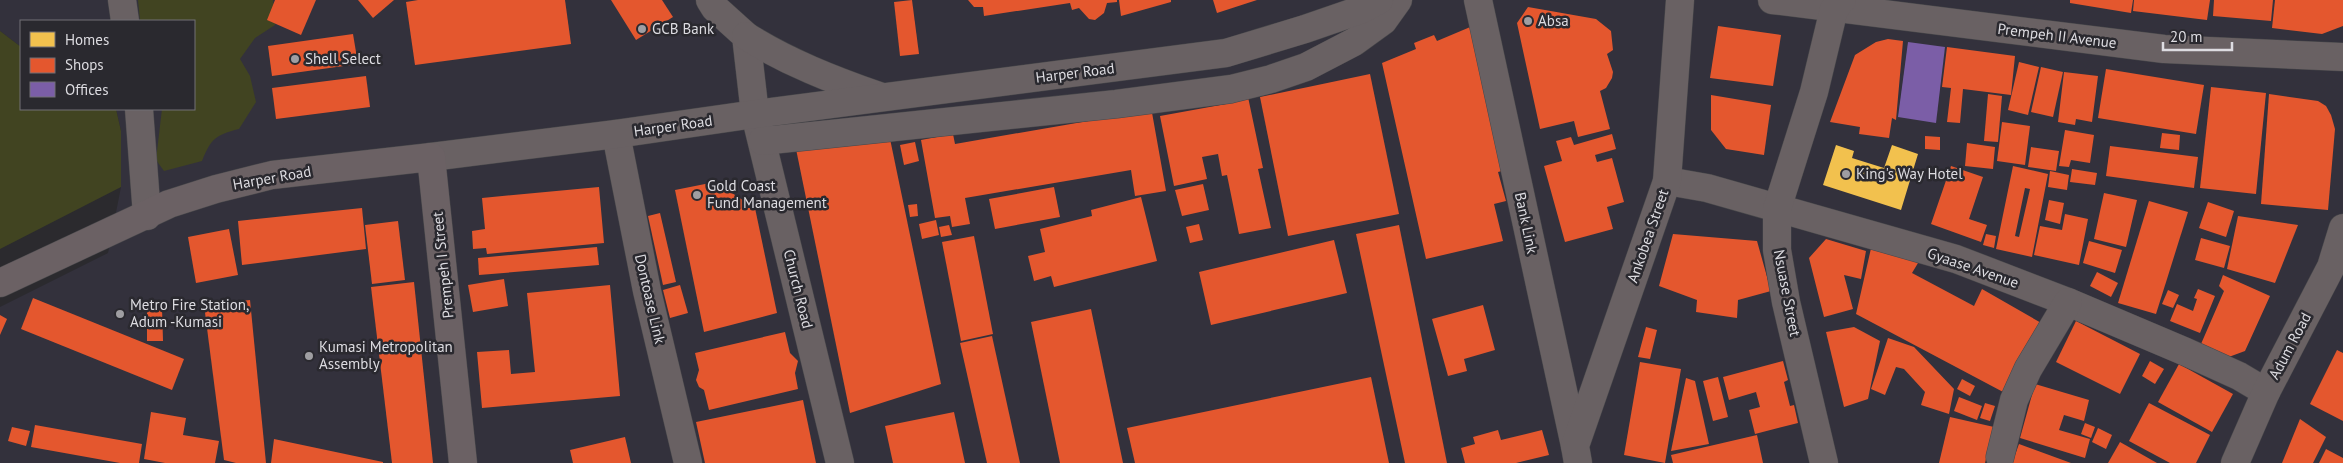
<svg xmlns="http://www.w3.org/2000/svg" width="2343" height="463" font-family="'PT Sans',sans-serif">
<rect width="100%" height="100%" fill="#2b2a2e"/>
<!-- built -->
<polygon fill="#33313c" points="0,0 2343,0 2343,463 0,463 0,307 108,253 121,187 121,131 116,109 194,109 194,21 21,21 21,47 0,31"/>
<!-- green -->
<g fill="#414421">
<path d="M138 0H273L275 25 255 38 240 59 250 76 256 102 239 129C215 135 211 139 202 161L164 171 156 160 162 109H194V21H140Z"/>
<polygon points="0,31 21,47 21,109 116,109 121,131 121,187 0,249"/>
</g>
<!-- homes -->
<polygon fill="#f2c14e" points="1836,145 1854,151 1852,158 1884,168 1892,145 1918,154 1901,210 1823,185"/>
<!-- shops -->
<g fill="#e4572e" fill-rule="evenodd">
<polygon points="275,0 316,0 301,35 267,20"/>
<polygon points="358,0 394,0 373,18"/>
<polygon points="418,0 565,0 571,44 415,65 406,2"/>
<polygon points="611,0 662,0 673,17 636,40"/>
<polygon points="912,0 919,54 900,56 894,2"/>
<polygon points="968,0 1117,0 1117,2 1107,3 1104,13 1095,20 1089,19 1079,8 1072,10 1070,3 984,16 983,7 974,7"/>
<polygon points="1119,0 1171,0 1171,2 1121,16"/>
<polygon points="1213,0 1257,0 1217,13"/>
<polygon points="2070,0 2133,0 2131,13 2070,3"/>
<polygon points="2134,0 2210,0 2207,20 2133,11"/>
<polygon points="2214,0 2273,0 2271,21 2213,16"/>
<polygon points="2275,0 2343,0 2343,26 2322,34 2272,28"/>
<polygon points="1528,7 1596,19 1611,31 1613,50 1607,54 1613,72 1612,78 1606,88 1600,91 1610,129 1578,137 1574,121 1540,129 1517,23"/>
<polygon points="1475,25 1506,170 1498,172 1506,201 1494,204 1503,241 1426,259 1382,63 1416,49 1414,43 1434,35 1437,41"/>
<polygon points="1718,26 1781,35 1773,86 1710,78"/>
<polygon points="353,34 358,64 272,76 268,46"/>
<polygon points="1888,39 1903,41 1896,120 1892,118 1889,138 1859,134 1860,127 1830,122 1855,55 1876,42"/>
<polygon points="1947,47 2015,56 2011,95 1963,89 1960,123 1947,122 1951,88 1942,87"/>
<polygon points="2019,62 2039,67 2028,115 2008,110"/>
<polygon points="2041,67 2063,72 2053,117 2031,112"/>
<polygon points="2106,69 2204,85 2196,134 2098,118"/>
<polygon points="2064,72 2098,76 2092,122 2076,119 2075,125 2058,122"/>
<polygon points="1370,74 1399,214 1288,236 1260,97"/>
<polygon points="366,76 370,107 276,119 272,88"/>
<polygon points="2211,87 2266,93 2256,194 2200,188"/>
<polygon points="1988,94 2002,96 1998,142 1984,141"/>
<polygon points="2269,94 2318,101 2326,106 2331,115 2335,129 2328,210 2261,204"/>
<polygon points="1711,95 1771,105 1764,155 1726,149 1711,130"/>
<polygon points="1248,97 1263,168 1258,169 1271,228 1239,234 1227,175 1222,176 1218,154 1202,157 1207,179 1174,186 1160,116 1226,104 1226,102"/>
<polygon points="1151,107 1166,191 1135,196 1131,170 965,198 970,224 952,227 950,216 935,218 921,140 953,134 955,144 1117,116"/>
<polygon points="2002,122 2030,126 2025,165 1997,161"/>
<polygon points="2065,130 2094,135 2090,163 2071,160 2069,167 2059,166"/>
<polygon points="2162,133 2180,135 2179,150 2160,148"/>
<polygon points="889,134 941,384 850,413 796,149"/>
<polygon points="1612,134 1616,149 1595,155 1597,162 1612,158 1624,202 1607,207 1613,229 1565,242 1544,166 1562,161 1556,141 1571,137 1574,145"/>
<polygon points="1925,136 1940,137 1940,150 1925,149"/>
<polygon points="915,142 919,161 904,165 900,145"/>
<polygon points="1967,143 1995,147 1993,169 1965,166"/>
<polygon points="2110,146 2198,157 2194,188 2106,176"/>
<polygon points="2031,147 2059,151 2056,171 2028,167"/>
<polygon points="1951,166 1983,177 1969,219 1987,225 1981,242 1931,224"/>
<path d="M2013 166 2048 174 2032 257 1996 249ZM2025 188 2030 189 2019 237 2015 236Z"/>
<polygon points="2072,169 2097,173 2095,185 2070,182"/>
<polygon points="2050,171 2069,175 2067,190 2048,187"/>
<polygon points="715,182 755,208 777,313 704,332 675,190"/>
<polygon points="1203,184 1209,210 1182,216 1175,190"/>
<polygon points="599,187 604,243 487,254 486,248 473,249 472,231 485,229 482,198"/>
<polygon points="1054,187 1060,217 995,229 989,199"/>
<polygon points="2104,193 2137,200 2126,247 2094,239"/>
<polygon points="1141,197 1157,261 1054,287 1051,276 1034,281 1028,256 1045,252 1040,229 1092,216 1091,210"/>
<polygon points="2049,200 2064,203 2060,224 2045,220"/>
<polygon points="2149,201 2188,212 2156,314 2118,303"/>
<polygon points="2208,202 2234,211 2226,237 2199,228"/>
<polygon points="917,204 918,216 910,217 908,205"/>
<polygon points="362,208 366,249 242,265 238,221"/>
<polygon points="660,213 676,282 663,285 648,216"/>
<polygon points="2065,214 2088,219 2079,265 2034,255 2040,226 2062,230"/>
<polygon points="2238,216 2298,225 2275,283 2227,269"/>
<polygon points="936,220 939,235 922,239 919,224"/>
<polygon points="398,221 405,280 372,284 365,225"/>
<polygon points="1199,224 1203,240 1190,243 1186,227"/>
<polygon points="949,225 952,235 941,237 939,227"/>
<polygon points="1399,225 1447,463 1405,463 1356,234"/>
<polygon points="229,229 238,275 196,283 188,237"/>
<polygon points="1673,234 1757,241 1771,291 1738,300 1737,318 1696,312 1697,300 1659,286"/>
<polygon points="1986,234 1996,236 1994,248 1983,245"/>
<polygon points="974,236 993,334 961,341 942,242"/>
<polygon points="2201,238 2230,246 2224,268 2195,260"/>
<polygon points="1826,239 1866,251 1861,279 1844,275 1853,309 1824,317 1809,258"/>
<polygon points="1334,240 1347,293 1211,325 1199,272"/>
<polygon points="2089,241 2122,250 2115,273 2083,263"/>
<polygon points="1872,244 1893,249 1918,263 1912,273 1974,306 1982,289 2043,324 2005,393 1856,314"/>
<polygon points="597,247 599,265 479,275 478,258"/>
<polygon points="2097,272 2118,283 2111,297 2090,286"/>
<polygon points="2223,275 2270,296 2245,351 2226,358 2201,344 2224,291 2219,286"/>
<polygon points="504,279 508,306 473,312 468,285"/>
<polygon points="414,282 433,463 392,463 371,287"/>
<polygon points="610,285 620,396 482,408 477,352 509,350 511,374 535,372 527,293"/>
<polygon points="680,285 688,313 670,318 663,290"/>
<polygon points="2198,289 2215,296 2200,333 2170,321 2177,304 2193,311 2197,299 2194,298"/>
<polygon points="2168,290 2179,295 2173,308 2162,304"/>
<polygon points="33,298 184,359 172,390 21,329"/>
<polygon points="250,300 266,463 236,463 224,460 204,305"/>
<polygon points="1483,305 1495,350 1464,359 1467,371 1448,376 1432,319"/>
<polygon points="147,308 162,308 163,341 147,341"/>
<polygon points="1091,309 1123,463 1060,463 1031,322"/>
<polygon points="0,315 7,319 0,335"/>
<polygon points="2076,321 2140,354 2120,394 2056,362"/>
<polygon points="1646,327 1657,330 1650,359 1638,357"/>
<polygon points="1854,327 1880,341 1868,399 1844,407 1826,332"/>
<polygon points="785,332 790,353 798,361 795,373 798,389 709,410 704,390 699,387 696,380 699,370 695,353"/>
<polygon points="992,336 1020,463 987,463 960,343"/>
<polygon points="1888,338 1914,347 1954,389 1949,414 1921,405 1925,392 1904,369 1896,367 1885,395 1871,389"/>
<polygon points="2337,350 2343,353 2343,421 2310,404"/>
<polygon points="1783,361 1788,380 1784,382 1790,406 1794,405 1798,423 1755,434 1749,410 1760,407 1756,392 1729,400 1723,377"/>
<polygon points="2150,361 2164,369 2155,384 2142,376"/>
<polygon points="1640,362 1681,369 1665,463 1624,455"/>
<polygon points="2179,364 2233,394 2212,432 2158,402"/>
<polygon points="1371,377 1389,463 1135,463 1127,428"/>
<polygon points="1718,377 1728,417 1713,421 1703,381"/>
<polygon points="1686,378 1695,381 1709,444 1671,451"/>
<polygon points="1962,379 1975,386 1970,396 1957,389"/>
<polygon points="2035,384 2089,400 2084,421 2064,415 2059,430 2090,439 2085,458 2020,438"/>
<polygon points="1959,397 1982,406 1977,420 1954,411"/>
<polygon points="803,400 816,463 705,463 696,422"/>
<polygon points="1985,403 1995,406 1990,421 1980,418"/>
<polygon points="2149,403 2210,435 2196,463 2170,463 2129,441"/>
<polygon points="151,412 186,418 183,435 219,441 215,463 165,463 144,459"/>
<polygon points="954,412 965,463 893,463 885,426"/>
<polygon points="1950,417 1994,427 1985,463 1939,463"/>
<polygon points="2300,419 2326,437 2313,463 2282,463"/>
<polygon points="2085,423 2095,427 2091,438 2081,434"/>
<polygon points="35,425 142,444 139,463 120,463 31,447"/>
<polygon points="12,427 30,431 26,446 8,441"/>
<polygon points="2098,428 2112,435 2106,449 2092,442"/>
<polygon points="1498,430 1501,440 1542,430 1549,455 1516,463 1465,463 1461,448 1475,444 1473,437"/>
<polygon points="1757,435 1763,463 1673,463 1671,455"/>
<polygon points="625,437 631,463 573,463 570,450"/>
<polygon points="274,439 383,462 383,463 271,463"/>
<polygon points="2120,442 2157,463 2108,463"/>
<polygon points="2019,444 2071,463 2012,463"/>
<polygon points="2326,449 2343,458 2343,463 2319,463"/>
</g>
<!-- offices -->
<polygon fill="#7b5ea7" points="1908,42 1945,47 1936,123 1898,117"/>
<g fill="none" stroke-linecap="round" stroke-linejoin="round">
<defs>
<g id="minor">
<polyline points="122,0 125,21"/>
<polyline points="710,0 715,8 746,36 755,114 840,463"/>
<polyline points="1478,0 1575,446"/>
<polyline points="1772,0 2164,49 2343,57"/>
<path d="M746 36C787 62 833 80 879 96"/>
<polyline points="139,109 147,216"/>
<polyline points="616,134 647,291 688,463"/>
<polyline points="762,141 1116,104 1231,89 1271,79 1306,67 1354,42 1383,21 1398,0"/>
<polyline points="431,157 616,134 755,114 1226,53 1305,29 1360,10 1379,0"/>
<polyline points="1667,181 1707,188 1956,259 2068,302 2186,352 2239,376 2266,392"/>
<polyline points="2000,457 2014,400 2028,369 2068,302"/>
<polyline points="1578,463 1575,446 1667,181 1680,0"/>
<polyline points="1824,463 1786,302 1777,250 1777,209 1814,92 1834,9 1842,0"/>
<polyline points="2235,463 2266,392 2331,267 2343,228"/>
</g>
<polyline id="major" points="0,283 169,204 216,189 272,175 431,157 463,463"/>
</defs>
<!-- minor casing -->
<use href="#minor" stroke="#47474a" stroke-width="29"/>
<!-- major casing -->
<use href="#major" stroke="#47474a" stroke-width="29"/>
<!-- minor -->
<use href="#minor" stroke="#696163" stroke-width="28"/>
<!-- major -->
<use href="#major" stroke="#6b6164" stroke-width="28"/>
</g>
<!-- markers -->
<g fill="#9f9ea2" stroke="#2a292f" stroke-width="2">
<circle cx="1528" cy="21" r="5"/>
<circle cx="642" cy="29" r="5"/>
<circle cx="295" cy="59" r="5"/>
<circle cx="1846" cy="174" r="5"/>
<circle cx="697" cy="195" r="5"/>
<circle cx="120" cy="314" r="5"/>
<circle cx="309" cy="356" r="5"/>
</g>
<g text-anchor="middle" stroke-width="5" stroke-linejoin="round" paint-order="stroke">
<!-- poi labels -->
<g font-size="15" fill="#dddce1" stroke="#2a292f" text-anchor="start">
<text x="1538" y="26">Absa</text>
<text x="652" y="34">GCB Bank</text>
<text x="305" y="64">Shell Select</text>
<text x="1856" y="179">King's Way Hotel</text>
<text x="707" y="191">Gold Coast<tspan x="707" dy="17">Fund Management</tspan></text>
<text x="130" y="310">Metro Fire Station,<tspan x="130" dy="17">Adum -Kumasi</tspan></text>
<text x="319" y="352">Kumasi Metropolitan<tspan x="319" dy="17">Assembly</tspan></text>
</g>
<!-- street labels -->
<g font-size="15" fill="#dddce1" stroke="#2a292f">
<text transform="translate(2057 36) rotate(7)" y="5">Prempeh II Avenue</text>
<text transform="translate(1075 73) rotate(-7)" y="5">Harper Road</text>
<text transform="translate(673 126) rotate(-8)" y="5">Harper Road</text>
<text transform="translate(272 178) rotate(-10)" y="5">Harper Road</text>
<text transform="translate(1526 223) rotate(78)" y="5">Bank Link</text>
<text transform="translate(1648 236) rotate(-71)" y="5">Ankobea Street</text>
<text transform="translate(443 265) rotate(-96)" y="5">Prempeh I Street</text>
<text transform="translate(1973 268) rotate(19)" y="5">Gyaase Avenue</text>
<text transform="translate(798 289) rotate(76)" y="5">Church Road</text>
<text transform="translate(1787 293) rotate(79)" y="5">Nsuase Street</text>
<text transform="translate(650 299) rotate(77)" y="5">Dontoase Link</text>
<text transform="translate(2290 346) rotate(-62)" y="5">Adum Road</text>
</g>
</g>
<!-- legend -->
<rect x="20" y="20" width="175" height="90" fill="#2a292f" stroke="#727176"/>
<rect x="30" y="32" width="25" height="15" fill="#f2c14e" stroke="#727176"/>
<text x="65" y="45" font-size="15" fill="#dddce1">Homes</text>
<rect x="30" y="58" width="25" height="15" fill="#e4572e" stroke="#727176"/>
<text x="65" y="70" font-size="15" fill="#dddce1">Shops</text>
<rect x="30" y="82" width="25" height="15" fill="#7b5ea7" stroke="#727176"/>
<text x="65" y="95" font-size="15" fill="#dddce1">Offices</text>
<!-- scale -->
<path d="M2163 42v8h69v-8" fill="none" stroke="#dddce1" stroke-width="2.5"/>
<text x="2170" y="42" font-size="15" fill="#dddce1" stroke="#2a292f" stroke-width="4" paint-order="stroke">20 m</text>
</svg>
